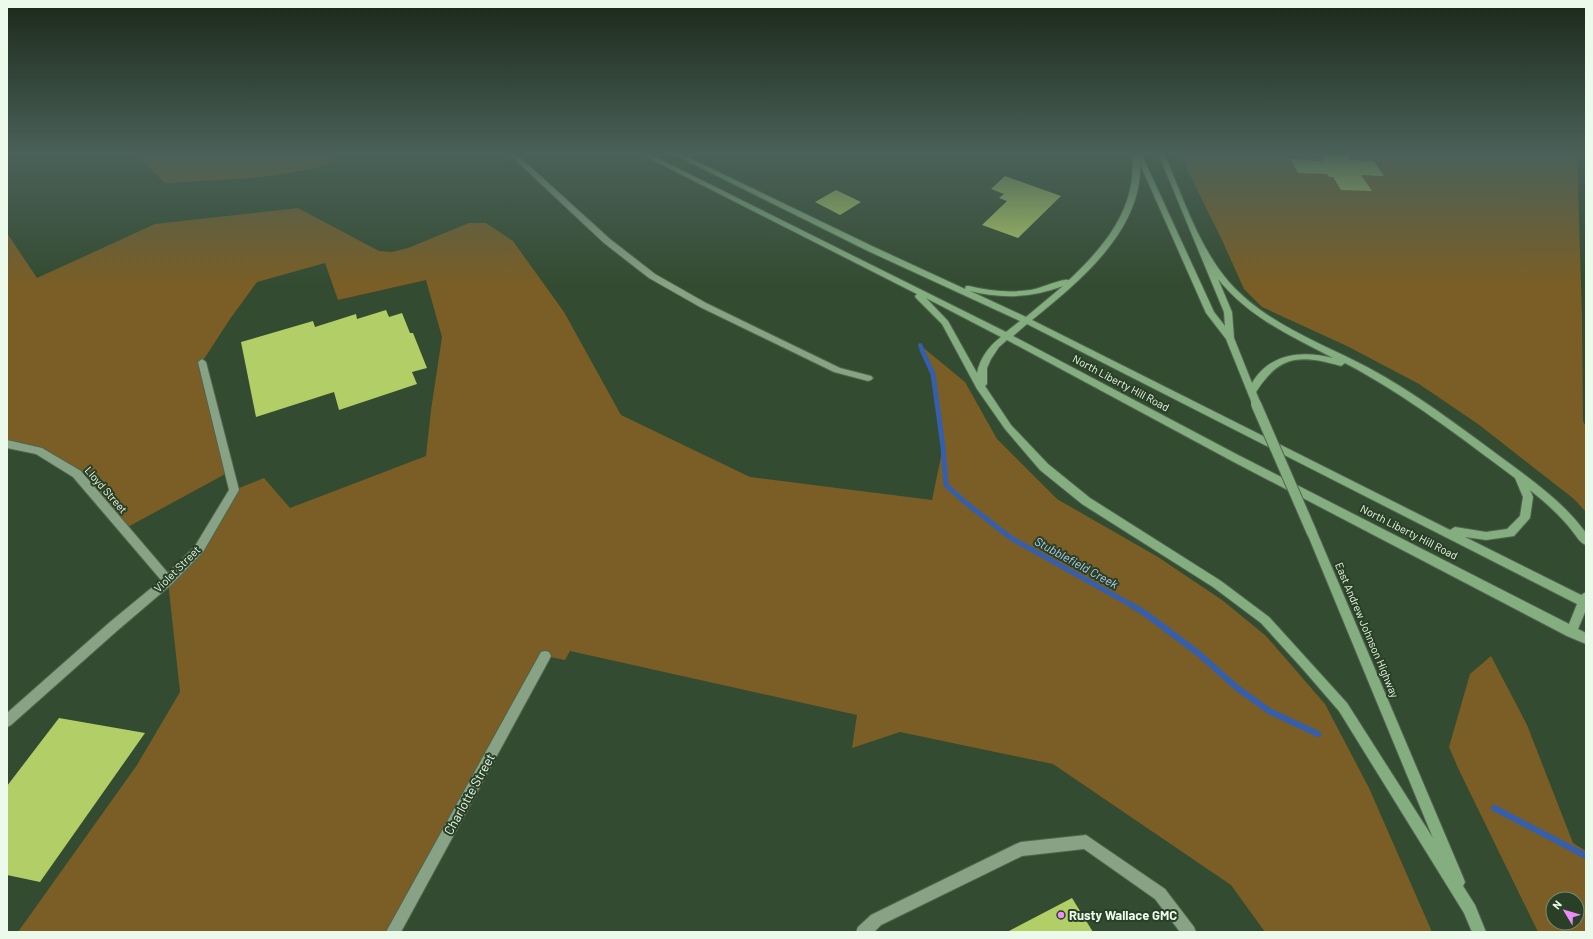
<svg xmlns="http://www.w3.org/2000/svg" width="1593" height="939" font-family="Barlow,sans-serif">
<rect width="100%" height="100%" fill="#334b30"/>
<!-- green -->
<g fill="#7a5e25" fill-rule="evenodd">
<path d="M134 153H323L336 162C281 179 222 180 165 183Z"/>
<polygon points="1179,153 1577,153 1582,317 1583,421 1586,427 1586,512 1574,499 1478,424 1419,384 1347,346 1262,307 1244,289 1222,240"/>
<polygon points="298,208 379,251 392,252 408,248 469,223 486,223 513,241 564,312 621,415 750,477 932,500 943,447 933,374 920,345 965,382 997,439 1057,499 1158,557 1222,600 1266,636 1325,704 1369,788 1432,932 1265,932 1231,885 1053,764 900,732 852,748 857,715 570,651 565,660 545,656 393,932 18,932 137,765 180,692 168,581 199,549 234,490 264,478 290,508 426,456 431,410 442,337 426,280 338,300 325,263 257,282 230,319 202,362 229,472 124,529 77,474 39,451 7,444 7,233 37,278 155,224"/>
<path d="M1491 656 1527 725 1573 843 1586 851V932H1538L1458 768 1449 747 1470 674ZM1553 899H1577V923H1553Z"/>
</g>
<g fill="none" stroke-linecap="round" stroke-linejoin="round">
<!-- stream-far2 -->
<polyline stroke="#355ead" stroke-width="4" points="920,345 923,351"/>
<!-- stream-far1 -->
<polyline stroke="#355ead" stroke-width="5" points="922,350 933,374 943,447 946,485 966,503 1011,538 1135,607"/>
<!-- stream -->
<g stroke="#355ead" stroke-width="6">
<polyline points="1133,606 1146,614 1198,653 1236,687 1269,711 1318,734"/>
<polyline points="1494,808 1586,856"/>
</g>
</g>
<!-- building -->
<g fill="#b2cf67">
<polygon points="1318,153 1347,153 1351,160 1374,161 1384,176 1361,175 1372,191 1341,190 1333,177 1329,177 1327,174 1298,173 1291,159 1323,161"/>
<polygon points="1005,176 1061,196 1018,238 982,225 1007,201 999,198 1004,194 991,189"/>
<polygon points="836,190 861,202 840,215 815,202"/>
<polygon points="386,310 389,317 402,313 410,333 413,333 427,368 412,372 417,384 339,410 334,392 256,417 241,342 313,321 315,327 356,314 357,319"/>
<polygon points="59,718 145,733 40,882 7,875 7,786"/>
<polygon points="1072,898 1093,932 1007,932"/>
</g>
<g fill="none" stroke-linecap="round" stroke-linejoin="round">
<defs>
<g id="minor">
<polygon points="508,153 515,153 610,239 655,274 706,303 840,368 871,376 873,378 871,380 868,381 834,372 700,307 649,278 604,243"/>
<polygon points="202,359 206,362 239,490 203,552 172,584 118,630 11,725 7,727 7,713 110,622 161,580 73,477 36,454 7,448 7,440 42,448 81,471 168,573 195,546 229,490 198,362"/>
<polygon points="545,651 549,652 551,656 549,660 401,932 386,932 541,652"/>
<polygon points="1086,835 1165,889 1194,927 1196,932 1180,932 1155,899 1084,849 1022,856 881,925 874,932 856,932 858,927 871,915 1016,844 1021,842"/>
</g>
<path id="major" d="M639 153H647L1006 332 1020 321 868 251 671 153H679L874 247 965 289 966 286H969C989 291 1010 293 1030 290 1040 289 1062 278 1069 280 1105 246 1138 207 1132 153H1141L1214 312 1225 326 1224 312 1158 153H1164C1183 197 1198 246 1229 282 1265 323 1321 343 1367 367 1414 392 1456 424 1498 455 1529 478 1563 501 1586 533V545C1580 543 1577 537 1573 532 1561 516 1546 503 1530 490L1533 497 1530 518 1514 536 1486 540 1465 537 1581 595 1586 592V610L1578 629 1586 633V644L1567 636 1232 461 1007 340 999 347 991 359 987 368V384L985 386 1011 425 1048 464 1090 498 1221 581 1269 617 1347 703 1433 838 1307 533 1308 530 1312 529 1316 530 1463 877 1465 882 1463 886 1475 905 1486 932H1472L1464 913 1339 711 1301 667 1261 623 1213 587 1082 504 1040 470 1005 429 977 389 942 324 916 298 915 296 917 294ZM1140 164 1206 313 1226 339 1253 406H1259L1261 404 1256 392C1280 354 1301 355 1341 366L1345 363C1406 395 1460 437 1515 478L1523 497 1520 516 1507 529 1486 532 1455 527 1450 530 1032 320C1078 283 1143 230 1140 164ZM1218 279C1247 316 1292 337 1333 358 1302 350 1270 353 1252 383L1234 338 1232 312ZM1063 286 1026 317 970 291C1001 299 1032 298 1063 286ZM926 298 1001 337C989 346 980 358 977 373L948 321ZM1027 324 1577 604 1569 624 1238 455 1013 336Z"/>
</defs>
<!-- minor casing -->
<use href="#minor" stroke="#50654f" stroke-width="2"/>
<!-- major casing -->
<use href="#major" stroke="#50654f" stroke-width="2"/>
<!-- minor -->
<use href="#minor" fill="#87a284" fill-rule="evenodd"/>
<!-- major -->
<use href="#major" fill="#85ae80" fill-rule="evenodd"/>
<defs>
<polyline id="major-bridge" points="1256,404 1312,533"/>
</defs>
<!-- major-bridge casing -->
<use href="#major-bridge" stroke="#50654f" stroke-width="12" stroke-linecap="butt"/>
<!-- major-bridge -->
<use href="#major-bridge" stroke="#85ae80" stroke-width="10"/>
</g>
<!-- sky -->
<linearGradient id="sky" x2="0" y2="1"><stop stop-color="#1c291a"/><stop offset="0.54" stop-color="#4a6159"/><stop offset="1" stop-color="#4a6159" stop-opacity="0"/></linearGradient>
<rect width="1593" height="285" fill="url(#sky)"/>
<!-- markers -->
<circle fill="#ec8cfa" stroke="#294026" stroke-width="1.5" cx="1061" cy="915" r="4"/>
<g text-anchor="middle" stroke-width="4" stroke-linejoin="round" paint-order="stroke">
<!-- street labels -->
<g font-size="11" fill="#ebfaea" stroke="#294026">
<text transform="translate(1121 383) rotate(28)" y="4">North Liberty Hill Road</text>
<text transform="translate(106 490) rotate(49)" y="4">Lloyd Street</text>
<text transform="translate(1409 532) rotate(27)" y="4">North Liberty Hill Road</text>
<text transform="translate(177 569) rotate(-45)" y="4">Violet Street</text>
<text transform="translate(1367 630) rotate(67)" y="4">East Andrew Johnson Highway</text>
</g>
<!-- water labels -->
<g font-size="12" font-style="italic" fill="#b2caf5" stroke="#294026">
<text transform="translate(1076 563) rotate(29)" y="4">Stubblefield Creek</text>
</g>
<!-- near-street labels -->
<g font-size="13" fill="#ebfaea" stroke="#294026">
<text transform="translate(469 794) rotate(-61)" y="5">Charlotte Street</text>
</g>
<!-- near-poi labels -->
<g font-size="13" font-weight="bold" fill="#ebfaea" stroke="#294026" text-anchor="start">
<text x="1069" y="920">Rusty Wallace GMC</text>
</g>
</g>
<!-- border -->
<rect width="1593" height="939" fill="none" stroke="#ebfaea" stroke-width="16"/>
<!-- north arrow -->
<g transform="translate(1565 911) rotate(308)"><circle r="19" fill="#294026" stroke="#778a74"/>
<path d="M0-3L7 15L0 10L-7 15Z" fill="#ec8cfa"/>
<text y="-6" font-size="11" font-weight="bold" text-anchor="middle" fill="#ebfaea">N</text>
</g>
</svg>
